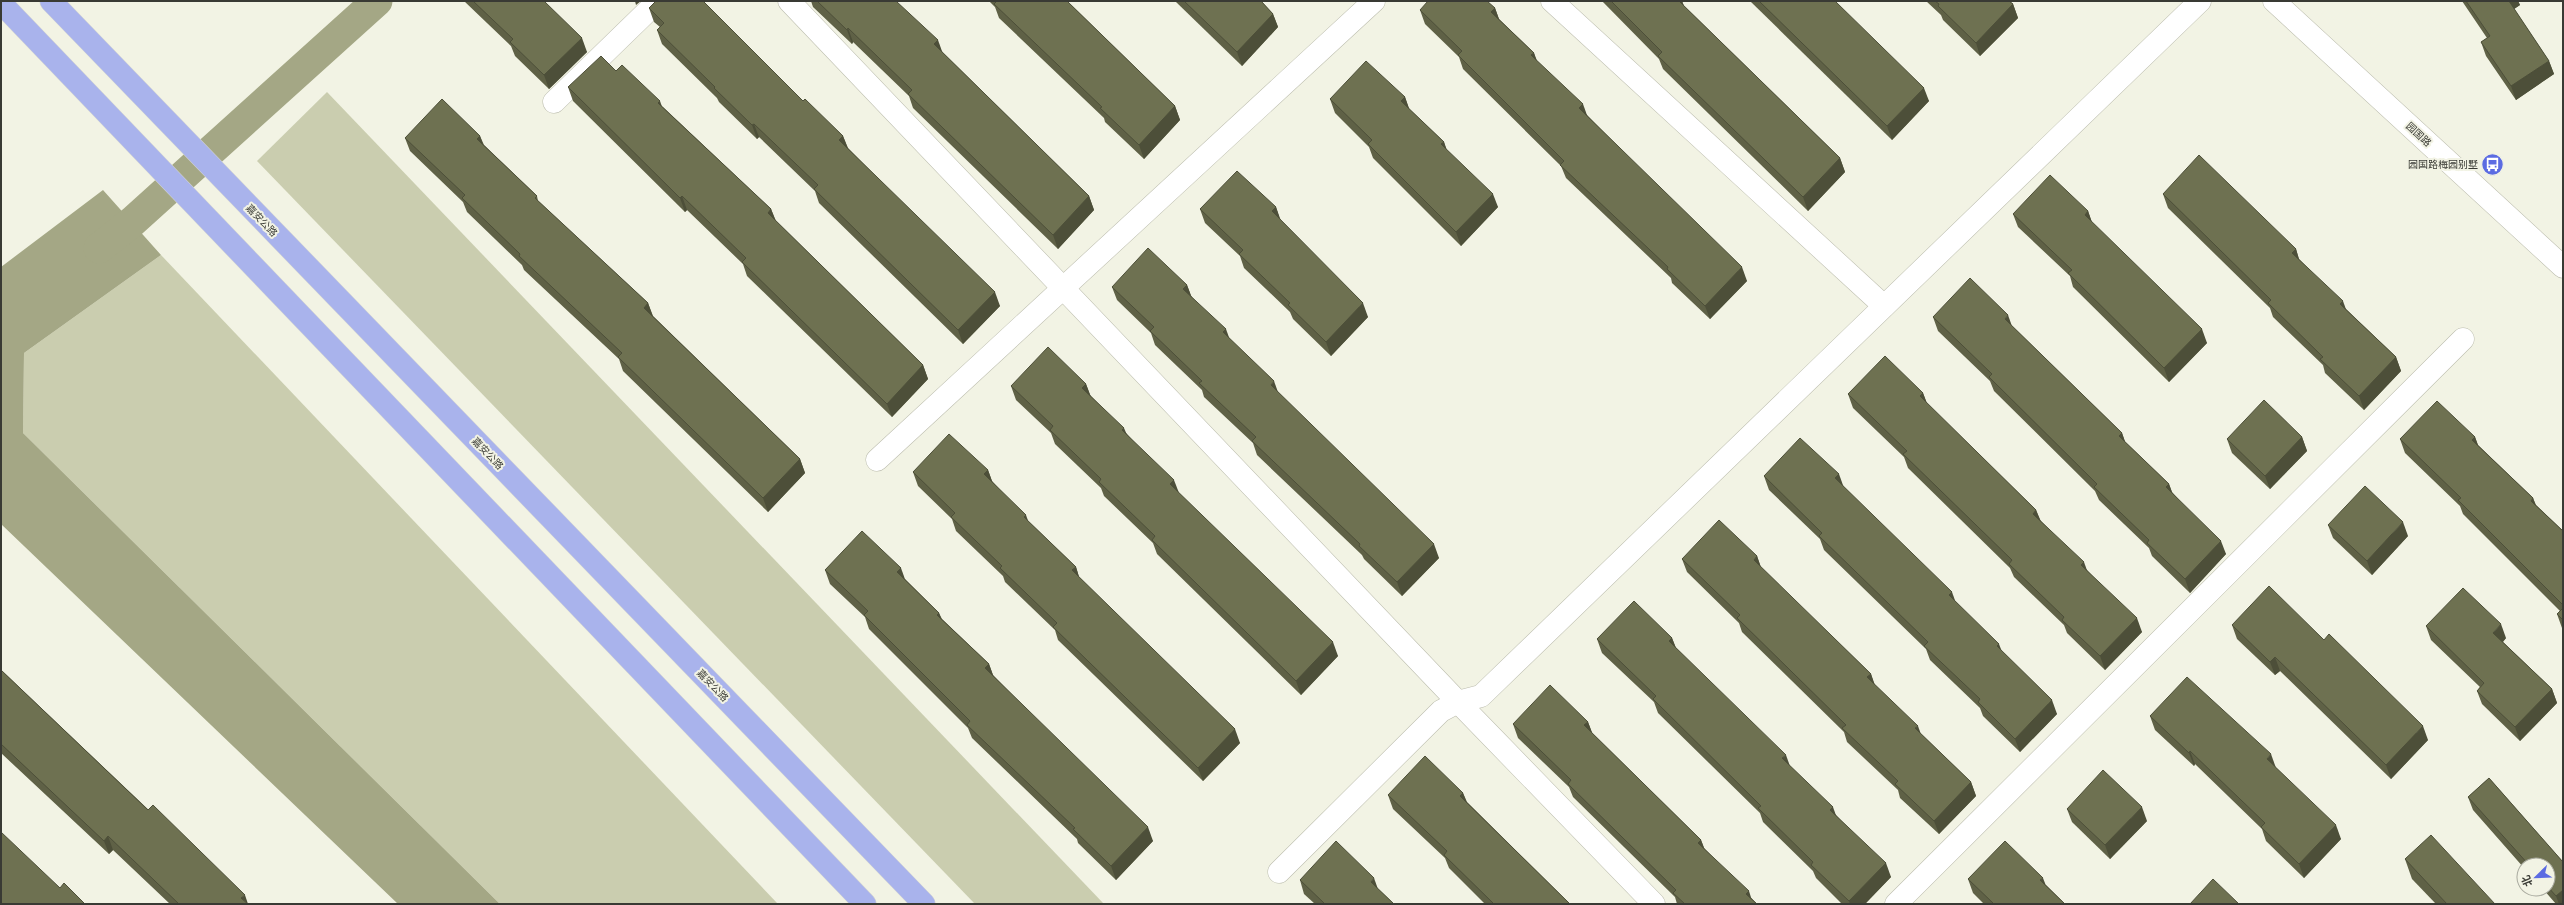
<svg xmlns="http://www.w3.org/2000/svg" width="2564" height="905" font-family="Poppins,'Noto Sans SC',sans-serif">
<rect width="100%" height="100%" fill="#f2f3e4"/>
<!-- green -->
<g fill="#cacdaf">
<polygon points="327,92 1104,904 975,904 257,161"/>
<polygon points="161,255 778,904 500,904 23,433 24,353"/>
</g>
<!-- water -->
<polygon fill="#a4a785" points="103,190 161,255 24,353 23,433 500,904 398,904 1,524 1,267"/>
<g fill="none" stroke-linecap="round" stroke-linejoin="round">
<!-- canal -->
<polyline stroke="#a4a785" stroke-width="31" points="99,248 132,222 377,1"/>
<defs>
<g id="street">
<polyline points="789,1 1458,702 1654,904"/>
<polyline points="1552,1 1884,306"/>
<polyline points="554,102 658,1"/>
<polyline points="877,460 1374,1"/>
<polyline points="1279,872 1441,711 1458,702 1481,696 2200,1"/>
<polyline points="1896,904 2463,339"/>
</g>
<polyline id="secondary" points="2274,1 2563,267"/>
<g id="primary">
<polyline points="51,1 924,904"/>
<polyline points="1,3 865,904"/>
</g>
</defs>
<!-- street casing -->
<use href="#street" stroke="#bcbdae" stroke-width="23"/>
<!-- secondary casing -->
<use href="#secondary" stroke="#bcbdae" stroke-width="23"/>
<!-- primary casing -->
<use href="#primary" stroke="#d3d4d2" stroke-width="23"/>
<!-- street -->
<use href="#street" stroke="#fff" stroke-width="22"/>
<!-- secondary -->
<use href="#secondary" stroke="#fff" stroke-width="22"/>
<!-- primary -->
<use href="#primary" stroke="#a9b3ec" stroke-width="22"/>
</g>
<!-- wall -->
<g fill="#5f6146">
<polygon points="464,1 544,1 587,52 549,89 515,56 511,46"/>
<polygon points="811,1 896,1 942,52 1089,196 1094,210 1058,249 913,108 909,96 853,42 852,44 813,7"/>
<polygon points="989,1 1067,1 1175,106 1180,120 1144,159 1105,122 1104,118 999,18 995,7"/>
<polygon points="1175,1 1261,1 1273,14 1278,27 1242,66"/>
<polygon points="1602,1 1682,1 1684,6 1840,158 1845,172 1808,211 1663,69 1659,59"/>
<polygon points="1750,1 1835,1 1929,101 1892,140"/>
<polygon points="1926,1 2009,1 2013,4 2018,18 1980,56 1943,20 1941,15"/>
<polygon points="2462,1 2518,1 2520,5 2514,9 2549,61 2554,74 2516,100 2486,56 2481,42 2487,38"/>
<polygon points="649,8 803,101 843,136 848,148 1000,306 963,344 819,203 815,191 759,137 757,139 719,102 717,98 662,44 657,30 660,27 654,22"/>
<polygon points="1495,8 1499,19 1534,53 1536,60 1587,115 1747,281 1710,319 1672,283 1671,278 1566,178 1561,166 1463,69 1459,57 1425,24 1420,10"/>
<polygon points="616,71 663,107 771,209 776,221 923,365 928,379 892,417 747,276 743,264 687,210 685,212 573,101 568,87"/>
<polygon points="1405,97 1409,109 1444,142 1446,149 1498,207 1461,246 1373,158 1369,147 1335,113 1330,99"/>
<polygon points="480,136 484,145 537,196 538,201 648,303 653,316 800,459 805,473 768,512 623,371 619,359 524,270 522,265 467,212 463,202 410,151 405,138"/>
<polygon points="2163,194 2296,249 2299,259 2346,309 2396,357 2401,371 2364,410 2325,373 2323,365 2273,317 2270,308 2168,208"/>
<polygon points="1276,207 1280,220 1368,317 1331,356 1293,319 1290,312 1244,268 1240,256 1205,223 1200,209"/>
<polygon points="2088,211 2092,223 2207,343 2169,382 2073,287 2070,276 2018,227 2013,214"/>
<polygon points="1187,285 1191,296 1278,392 1439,558 1402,596 1364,559 1362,555 1257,455 1253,443 1204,397 1202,390 1155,345 1151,333 1117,300 1112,287"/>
<polygon points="1933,317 2012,326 2122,433 2125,442 2169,484 2172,492 2226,554 2190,593 2152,556 2149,548 2099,500 2095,491 1994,391 1990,381 1938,331"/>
<polygon points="1086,384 1090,395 1127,434 1178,492 1338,656 1301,695 1157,554 1153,543 1104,496 1101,488 1055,444 1051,433 1016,400 1011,386"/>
<polygon points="1923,393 1927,404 2036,510 2040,520 2087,570 2142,632 2105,670 2067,633 2064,625 2014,577 2010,568 1908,468 1904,457 1853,408 1848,394"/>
<polygon points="2302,437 2307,451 2270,489 2232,453 2227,439"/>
<polygon points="2475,437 2478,445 2533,498 2536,505 2563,531 2563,629 2562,628 2557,614 2560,611 2463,514 2460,506 2405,453 2400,439"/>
<polygon points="988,470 992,481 1028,521 1076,567 1079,577 1240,743 1203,781 1058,640 1055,630 1005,582 1003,576 956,531 952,519 918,486 913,472"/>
<polygon points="1764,476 1843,486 1956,602 2002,652 2057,714 2020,752 1983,716 1980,708 1930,660 1926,649 1824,550 1820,539 1769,490"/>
<polygon points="2328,525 2408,536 2372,575 2333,538"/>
<polygon points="1757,556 1761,568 1871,674 1874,684 1921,734 1971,782 1976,796 1939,834 1900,798 1898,790 1847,742 1844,732 1742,632 1739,623 1687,572 1682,559"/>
<polygon points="825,570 905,579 939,613 942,619 989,664 993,675 1153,841 1116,880 1078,843 1077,839 972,738 968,728 869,629 865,617 830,584"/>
<polygon points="2232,625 2428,740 2391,779 2280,671 2275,675 2237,639"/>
<polygon points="2426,626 2506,638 2503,642 2552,689 2557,703 2520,741 2482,704 2477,691 2480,687 2431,640"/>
<polygon points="1672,638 1676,648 1789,765 1836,815 1891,877 1865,904 1842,904 1816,878 1813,871 1763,822 1760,813 1658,713 1654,702 1602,653 1597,639"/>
<polygon points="1,670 248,904 170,904 113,850 109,854 1,753"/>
<polygon points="2150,716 2276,768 2341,839 2304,878 2266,841 2262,829 2195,764 2194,766 2155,730"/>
<polygon points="1588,722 1592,733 1701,840 1704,848 1757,904 1677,904 1675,897 1573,797 1569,787 1518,738 1513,724"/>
<polygon points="2489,778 2563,862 2563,904 2556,904 2543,889 2548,889 2548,865 2524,865 2524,868 2473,810 2468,797"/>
<polygon points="1463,793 1467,802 1570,904 1485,904 1449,868 1445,858 1393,809 1388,795"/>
<polygon points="2067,809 2147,821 2110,859 2072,822"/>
<polygon points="2405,859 2495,904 2436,904 2412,879"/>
<polygon points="1968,879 2046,885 2065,904 1984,904 1973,893"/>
<polygon points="1300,880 1378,889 1394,904 1315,904 1304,894"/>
</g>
<!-- shaded-wall -->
<g fill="#4d4f39">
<polygon points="635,1 641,1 636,5"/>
<polygon points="1678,1 1682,1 1685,9"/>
<polygon points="2508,1 2518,1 2520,5 2511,11"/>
<polygon points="2013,4 2018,18 1980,56 1976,43"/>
<polygon points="1495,8 1500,22 1491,12"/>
<polygon points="1273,14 1278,27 1242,66 1237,52"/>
<polygon points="848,28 853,42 852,44 847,30"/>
<polygon points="582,38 587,52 549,89 544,75"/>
<polygon points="938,40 943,54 934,44"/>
<polygon points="1534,53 1539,66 1531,55"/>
<polygon points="2549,61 2554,74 2516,100 2511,86"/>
<polygon points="1924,88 1929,101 1892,140 1887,126"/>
<polygon points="1405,97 1410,111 1401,101"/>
<polygon points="660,101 665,115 658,103"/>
<polygon points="1583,104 1588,118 1579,108"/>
<polygon points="1175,106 1180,120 1144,159 1139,145"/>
<polygon points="754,124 759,137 757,139 752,125"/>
<polygon points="480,136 485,150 477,139"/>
<polygon points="843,136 848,149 839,140"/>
<polygon points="1444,142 1449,156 1441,144"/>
<polygon points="1840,158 1845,172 1808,211 1803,197"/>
<polygon points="1493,194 1498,207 1461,246 1456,232"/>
<polygon points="682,196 687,210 685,212 680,198"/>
<polygon points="1089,196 1094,210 1058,249 1053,235"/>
<polygon points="1276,207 1281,221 1272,211"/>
<polygon points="771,209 776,222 768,213"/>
<polygon points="2088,211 2093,225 2085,215"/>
<polygon points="2296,249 2300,263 2292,253"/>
<polygon points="1742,267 1747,281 1710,319 1705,306"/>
<polygon points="1187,285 1192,298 1183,289"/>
<polygon points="995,292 1000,306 963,344 958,330"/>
<polygon points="2343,301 2348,315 2340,304"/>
<polygon points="648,303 653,317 644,308"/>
<polygon points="1363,303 1368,317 1331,356 1326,342"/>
<polygon points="2008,315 2013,329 2005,319"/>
<polygon points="1226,329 1231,343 1223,332"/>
<polygon points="2202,329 2207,343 2169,382 2164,368"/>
<polygon points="2396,357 2401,371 2364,410 2359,396"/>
<polygon points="923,365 928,379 892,417 887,404"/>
<polygon points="1274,381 1279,395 1271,385"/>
<polygon points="1086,384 1091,397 1082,388"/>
<polygon points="1923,393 1928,406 1920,396"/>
<polygon points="1124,428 1130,442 1122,430"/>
<polygon points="2122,433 2127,447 2119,436"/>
<polygon points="2302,437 2307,451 2270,489 2265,476"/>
<polygon points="2475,437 2480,451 2472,440"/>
<polygon points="800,459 805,473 768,512 763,498"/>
<polygon points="988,470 993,484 984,474"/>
<polygon points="1839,474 1844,488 1835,478"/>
<polygon points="1174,480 1179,493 1170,484"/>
<polygon points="2169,484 2174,498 2166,487"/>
<polygon points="2533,498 2538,512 2531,501"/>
<polygon points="2036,510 2042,524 2033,514"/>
<polygon points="1026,515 1031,529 1024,517"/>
<polygon points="2403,522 2408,536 2372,575 2367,561"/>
<polygon points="2221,541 2226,554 2190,593 2185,579"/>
<polygon points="1434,544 1439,558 1402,596 1397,582"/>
<polygon points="1757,556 1762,570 1754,560"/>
<polygon points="2084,562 2089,576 2081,565"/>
<polygon points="1076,567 1080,580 1072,570"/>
<polygon points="901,568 906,582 897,572"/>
<polygon points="1952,592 1957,606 1949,595"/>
<polygon points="939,613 944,626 937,615"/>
<polygon points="2137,618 2142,632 2105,670 2100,656"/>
<polygon points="2501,624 2506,638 2498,647 2493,633"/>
<polygon points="1672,638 1677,651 1669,641"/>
<polygon points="1333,642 1338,656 1301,695 1296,681"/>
<polygon points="1999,644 2004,657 1997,646"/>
<polygon points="2275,657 2280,671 2275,675 2270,662"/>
<polygon points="989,664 994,678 985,668"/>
<polygon points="1871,674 1876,688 1867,677"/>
<polygon points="2552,689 2557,703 2520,741 2515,727"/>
<polygon points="2052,700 2057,714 2020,752 2015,739"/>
<polygon points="1588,722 1593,735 1584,725"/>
<polygon points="1918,726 1923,740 1915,728"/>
<polygon points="2423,726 2428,740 2391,779 2386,765"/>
<polygon points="1235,729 1240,743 1203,781 1198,768"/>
<polygon points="2190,751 2195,764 2194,766 2189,753"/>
<polygon points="2271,754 2276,768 2267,759"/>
<polygon points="1786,755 1791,769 1782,758"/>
<polygon points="1971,782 1976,796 1939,834 1934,821"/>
<polygon points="1463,793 1468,806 1460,796"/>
<polygon points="1833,807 1838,821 1830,810"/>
<polygon points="2142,807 2147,821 2110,859 2105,845"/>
<polygon points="2336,825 2341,839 2304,878 2299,864"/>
<polygon points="1148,827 1153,841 1116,880 1111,866"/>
<polygon points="108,836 113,850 109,854 104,841"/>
<polygon points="1701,840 1706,853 1698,843"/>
<polygon points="1886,863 1891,877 1865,904 1850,904 1849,901"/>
<polygon points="1374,878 1379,892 1371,882"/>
<polygon points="2043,878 2048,891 2040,880"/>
<polygon points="2563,890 2563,904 2559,904 2556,896"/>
<polygon points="1749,891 1753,904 1746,894"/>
<polygon points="245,895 248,904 241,898"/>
</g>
<!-- building -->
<g fill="#6e7151" stroke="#4d4f39">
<polygon points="473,1 544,1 582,38 544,75 510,42 513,39"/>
<polygon points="656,1 703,1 803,101 805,99 843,136 839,140 995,292 958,330 814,189 818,185 754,124 752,125 714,88 715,87 657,30 664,23 649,8"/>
<polygon points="817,1 896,1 938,40 934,44 1089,196 1053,235 908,94 912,90 848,28 847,30"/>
<polygon points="997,1 1067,1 1175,106 1139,145 1100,108 1102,107 994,4"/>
<polygon points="1184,1 1261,1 1273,14 1237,52"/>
<polygon points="1428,1 1487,1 1495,8 1491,12 1534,53 1531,55 1583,104 1579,108 1742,267 1705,306 1667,269 1668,267 1560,165 1564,161 1458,55 1462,51 1420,10"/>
<polygon points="1611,1 1679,1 1840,158 1803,197 1658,56 1662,52"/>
<polygon points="1759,1 1835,1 1924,88 1887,126"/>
<polygon points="1935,1 2009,1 2013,4 1976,43 1938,6 1939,4"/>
<polygon points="2466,1 2509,1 2549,61 2511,86 2481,42 2490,36"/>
<polygon points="601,56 616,71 622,65 660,101 658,103 771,209 768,213 923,365 887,404 742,262 746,258 682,196 680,198 568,87"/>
<polygon points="1366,61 1405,97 1401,101 1444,142 1441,144 1493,194 1456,232 1368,144 1372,140 1330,99"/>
<polygon points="442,99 480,136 477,139 537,196 535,198 648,303 644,308 800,459 763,498 618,357 622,353 519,256 520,254 462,198 465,195 405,138"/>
<polygon points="2199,155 2296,249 2292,253 2343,301 2340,304 2396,357 2359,396 2320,359 2323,357 2268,303 2271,300 2163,194"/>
<polygon points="1237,171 1276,207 1272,211 1363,303 1326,342 1288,305 1290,303 1239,254 1243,250 1200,209"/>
<polygon points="2050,175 2088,211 2085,215 2202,329 2164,368 2068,273 2072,270 2013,214"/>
<polygon points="1148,248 1187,285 1183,289 1226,329 1223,332 1274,381 1271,385 1434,544 1397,582 1359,546 1360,544 1252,441 1256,437 1199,383 1202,381 1150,331 1154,327 1112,287"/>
<polygon points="1970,278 2008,315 2005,319 2122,433 2119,436 2169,484 2166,487 2221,541 2185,579 2147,543 2149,540 2094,487 2097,484 1989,377 1992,374 1933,317"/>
<polygon points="1048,347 1086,384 1082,388 1124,428 1122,430 1174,480 1170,484 1333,642 1296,681 1152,540 1155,536 1099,482 1101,479 1050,430 1053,426 1011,386"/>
<polygon points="1885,356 1923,393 1920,396 2036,510 2033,514 2084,562 2081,565 2137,618 2100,656 2062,620 2064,617 2009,564 2012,560 1903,454 1907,451 1848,394"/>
<polygon points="2264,400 2302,437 2265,476 2227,439"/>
<polygon points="2437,401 2475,437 2472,440 2533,498 2531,501 2563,531 2563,605 2458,500 2461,498 2400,439"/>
<polygon points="949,434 988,470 984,474 1026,515 1024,517 1076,567 1072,570 1235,729 1198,768 1053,627 1057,623 1000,568 1002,566 951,517 955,513 913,472"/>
<polygon points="1800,438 1839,474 1835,478 1952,592 1949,595 1999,644 1997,646 2052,700 2015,739 1978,702 1980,699 1924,646 1928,642 1819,536 1822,533 1764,476"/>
<polygon points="2365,486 2403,522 2367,561 2328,525"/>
<polygon points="1719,520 1757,556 1754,560 1871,674 1867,677 1918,726 1915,728 1971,782 1934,821 1895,784 1898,781 1842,728 1846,725 1737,618 1740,615 1682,559"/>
<polygon points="862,531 901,568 897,572 939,613 937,615 989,664 985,668 1148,827 1111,866 1073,829 1075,828 967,725 970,721 864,615 868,611 825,570"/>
<polygon points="2269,586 2324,640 2329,634 2423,726 2386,765 2275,657 2270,662 2232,625"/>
<polygon points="2463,588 2501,624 2493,633 2552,689 2515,727 2477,691 2484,683 2426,626"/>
<polygon points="1634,601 1672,638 1669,641 1786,755 1782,758 1833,807 1830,810 1886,863 1849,901 1811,865 1813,862 1758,808 1761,806 1653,699 1656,696 1597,639"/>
<polygon points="2563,608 2563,620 2557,614"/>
<polygon points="1,670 148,810 153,805 245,895 241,898 248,904 179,904 108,836 104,841 1,744"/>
<polygon points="2187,677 2271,754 2267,759 2336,825 2299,864 2261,827 2265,823 2190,751 2189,753 2150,716"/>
<polygon points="1550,685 1588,722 1584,725 1701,840 1698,843 1749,891 1746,894 1757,904 1685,904 1673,893 1676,890 1568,784 1571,780 1513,724"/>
<polygon points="1425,756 1463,793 1460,796 1570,904 1494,904 1444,855 1447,851 1388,795"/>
<polygon points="2103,770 2142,807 2105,845 2067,809"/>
<polygon points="2489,778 2563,862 2563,890 2556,896 2548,887 2548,865 2529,865 2468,797"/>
<polygon points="1,832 60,888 64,883 85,904 1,904"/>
<polygon points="2431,835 2495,904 2447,904 2405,859"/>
<polygon points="1336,841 1374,878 1371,882 1394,904 1325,904 1300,880"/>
<polygon points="2005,841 2043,878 2040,880 2065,904 1994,904 1968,879"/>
<polygon points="2213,879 2239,904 2190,904"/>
</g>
<!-- icons -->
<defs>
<symbol id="bus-disc" viewBox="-11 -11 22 22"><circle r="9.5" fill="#5b6be2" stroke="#f2f3e4"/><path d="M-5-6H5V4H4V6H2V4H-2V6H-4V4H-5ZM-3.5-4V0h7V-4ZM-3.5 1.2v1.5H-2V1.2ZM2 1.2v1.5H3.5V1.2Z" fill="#fff"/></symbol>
</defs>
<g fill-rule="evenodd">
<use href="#bus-disc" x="2480" y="152" width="25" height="25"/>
</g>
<g text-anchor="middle" stroke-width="4" stroke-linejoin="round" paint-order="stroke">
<!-- street labels -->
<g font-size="10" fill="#393a34" stroke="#f2f3e4">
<text transform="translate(2419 134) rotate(43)" y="4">园国路</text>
<text transform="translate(262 220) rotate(46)" y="4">嘉安公路</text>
<text transform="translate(488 453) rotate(46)" y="4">嘉安公路</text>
<text transform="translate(713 685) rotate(46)" y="4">嘉安公路</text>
</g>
<!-- poi labels -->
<g font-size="10" fill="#393a34" stroke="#f2f3e4" text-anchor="end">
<text x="2478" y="168">园国路梅园别墅</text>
</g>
</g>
<!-- border -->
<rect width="2564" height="905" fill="none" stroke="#393a34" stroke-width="4"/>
<!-- north arrow -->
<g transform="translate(2536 877) rotate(247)"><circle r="19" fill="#f2f3e4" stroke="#a8a99e"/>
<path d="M0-3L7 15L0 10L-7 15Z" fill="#5b6be2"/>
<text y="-6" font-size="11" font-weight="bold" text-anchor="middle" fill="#393a34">北</text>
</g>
</svg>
